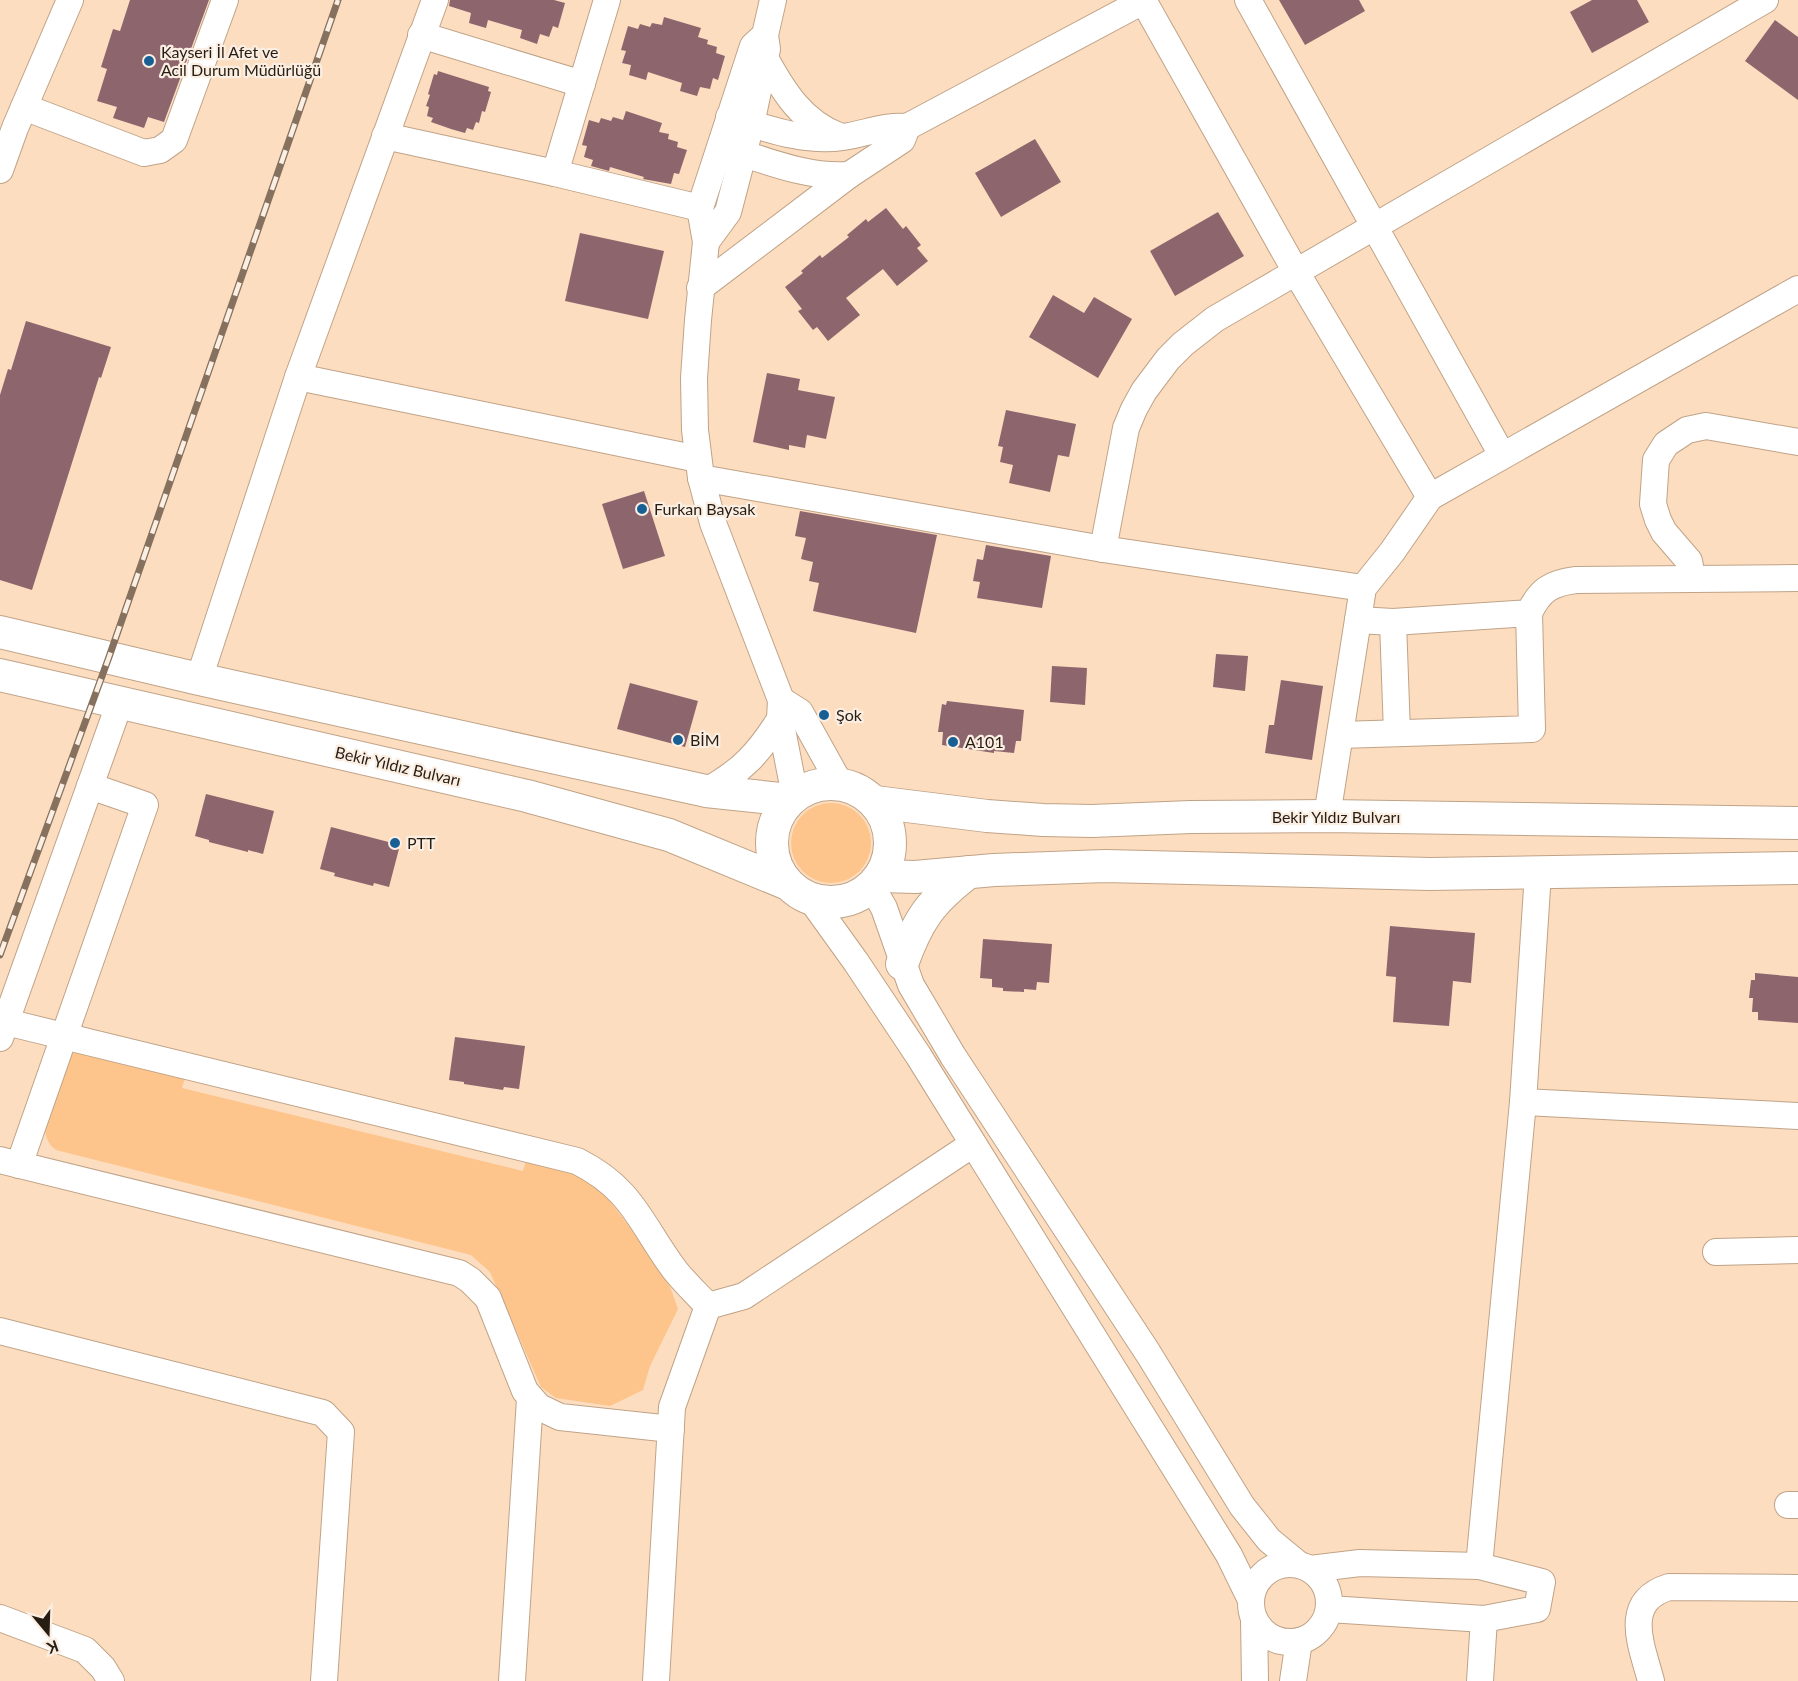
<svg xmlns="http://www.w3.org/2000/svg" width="1798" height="1681" font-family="Lato,sans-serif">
<rect width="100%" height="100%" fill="#fcddc0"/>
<!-- green -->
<g fill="#fdc48b">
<circle cx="831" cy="843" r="40"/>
<path d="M81 1051 187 1071 182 1088 523 1171 528 1155 571 1171 603 1192 637 1237 668 1281 678 1309 650 1366 643 1390 610 1406 556 1398 541 1387 490 1272 471 1255 56 1150C46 1143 45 1133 44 1122L71 1054Z"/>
</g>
<!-- building -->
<g fill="#8d656d">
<polygon points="130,0 209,0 164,122 148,117 144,128 113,118 117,107 97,101 107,69 101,67 113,29 120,31"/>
<polygon points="450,0 554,0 565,3 558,28 553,26 549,37 540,34 537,44 520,38 522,30 488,20 486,28 469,23 471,13 449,6"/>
<polygon points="1279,0 1359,0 1365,11 1305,45"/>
<polygon points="1592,0 1637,0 1649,22 1592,53 1570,12"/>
<polygon points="664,17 701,28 698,37 708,40 707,44 717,47 716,53 725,56 718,80 713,78 710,89 700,87 697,96 680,91 682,83 648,72 646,80 629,75 631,65 622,63 626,51 621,50 628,26 638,29 640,24 650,27 652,23 662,25"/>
<polygon points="1775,20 1798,37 1798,100 1745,61"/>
<polygon points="438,71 489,87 488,91 491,92 485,112 482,111 479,123 476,122 473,130 467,128 465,133 451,129 431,122 433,118 427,116 429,107 426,106 430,95 428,94 434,74 437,75"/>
<polygon points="626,111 662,123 659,132 669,134 668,139 678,142 677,147 687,150 679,174 674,173 671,184 643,179 644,177 610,167 609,171 591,166 593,160 584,157 587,146 582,145 589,120 599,123 601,118 611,121 613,117 623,120"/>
<polygon points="1035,139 1061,182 1001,217 975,173"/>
<polygon points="886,208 903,229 906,226 921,245 917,248 928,261 897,286 883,269 846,298 860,315 828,341 817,327 813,330 798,311 802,309 785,287 803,273 801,271 820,255 822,258 849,237 847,235 866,219 868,222"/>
<polygon points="1218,212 1244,256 1175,296 1150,251"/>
<polygon points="580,233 664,251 648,319 565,301"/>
<polygon points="1053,295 1084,313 1094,297 1132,319 1098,378 1029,337"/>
<polygon points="26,321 111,347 101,378 99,377 32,590 0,580 0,395 8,369 11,370"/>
<polygon points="767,373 800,379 798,390 835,397 826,439 807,435 805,448 789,445 789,450 753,442"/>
<polygon points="1006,410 1076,424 1069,457 1058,455 1050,492 1009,483 1013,465 1000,462 1003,447 998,446"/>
<polygon points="644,491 665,556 623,569 602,504"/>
<polygon points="800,511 937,535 916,633 813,611 819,583 809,581 813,562 801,559 806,538 795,536"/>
<polygon points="986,545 1051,556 1042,608 977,598 980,582 973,581 977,559 983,560"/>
<polygon points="1216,654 1248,656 1245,691 1213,687"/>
<polygon points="1052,666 1087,668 1085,705 1050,702"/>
<polygon points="1281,680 1323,686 1312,760 1265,753 1269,725 1274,725"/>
<polygon points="630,683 698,701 685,747 617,729"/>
<polygon points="947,701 1024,710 1021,741 1016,741 1014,753 994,751 994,753 942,745 943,732 938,732 942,704 946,705"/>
<polygon points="206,794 274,811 263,854 248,850 248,852 209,842 209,840 195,836"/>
<polygon points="331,827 400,845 389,887 374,883 373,886 334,876 335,873 320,869"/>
<polygon points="1390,926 1475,933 1471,983 1453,981 1449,1026 1393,1022 1396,977 1386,976"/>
<polygon points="983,939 1052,944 1049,983 1037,982 1036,990 1024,989 1024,992 1003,991 1003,988 992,987 992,979 980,978"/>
<polygon points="1755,973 1798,977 1798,1023 1758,1020 1758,1012 1752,1012 1753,998 1749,998 1751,980 1755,980"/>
<polygon points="455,1037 525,1046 519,1089 504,1087 503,1090 464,1084 464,1082 449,1080"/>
</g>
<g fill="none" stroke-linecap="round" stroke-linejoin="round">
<defs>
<g id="minor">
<polyline points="1143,0 1296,272 1430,497"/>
<polyline points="1248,0 1502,455"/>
<polyline points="421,35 582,84"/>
<polyline points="765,35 753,46 700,208 706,242 698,320 694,378 695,430 701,478 713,523 781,700 780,719 795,796"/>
<path d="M765 58C783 91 802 122 839 136"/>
<polyline points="24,107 144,153 160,150 174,140 225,0"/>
<path d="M729 117C765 128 805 143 843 137 865 134 884 125 907 127L1145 0"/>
<polyline points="385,136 555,173 700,208"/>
<path d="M729 149C767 161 808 178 849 175"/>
<polyline points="0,170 15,128 70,0"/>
<polyline points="555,173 607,0"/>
<polyline points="706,242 728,212 751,124 767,49 765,35 773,0"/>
<polyline points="700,288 849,175 902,140 907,127"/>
<polyline points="298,377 698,459"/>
<polyline points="701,478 1103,549 1363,588"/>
<polyline points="1103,549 1126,428 1134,409 1144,391 1168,359 1183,344 1215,319 1765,0"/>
<polyline points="1692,578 1689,561 1664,532 1658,520 1653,504 1656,460 1666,444 1687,430 1706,426 1798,442"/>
<path d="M1358 620 1393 622 1529 613C1540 590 1551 583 1576 580L1798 578"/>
<polyline points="1393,622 1397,733"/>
<polyline points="199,679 298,377 435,0"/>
<polyline points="781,700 800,712 840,784"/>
<polyline points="1340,735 1532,729 1529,613"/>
<path d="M706 791C741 772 759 753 780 719"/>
<polyline points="1327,816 1363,588 1392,552 1430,497 1798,289"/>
<polyline points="872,887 884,908 911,985 953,1056 1148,1353 1242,1506 1269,1540 1298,1564"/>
<polyline points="810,898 856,962 918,1055 1229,1555 1251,1600"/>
<path d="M6 1022 577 1161C633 1189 640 1223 674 1269 684 1282 697 1294 708 1306"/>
<polyline points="0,1038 120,702"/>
<polyline points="1523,1102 1798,1116"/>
<polyline points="0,1160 459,1273 470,1280 488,1298 525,1391 539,1407 560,1417 671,1429"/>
<polyline points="19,1165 145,805 90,786"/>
<polyline points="1716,1252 1798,1250"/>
<polyline points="708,1306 744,1296 973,1144"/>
<polyline points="0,1331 323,1413 341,1432 324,1681"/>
<polyline points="1788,1505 1798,1505"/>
<circle cx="1290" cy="1603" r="39"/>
<polyline points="1479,1566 1523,1102 1538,873"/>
<polyline points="1310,1569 1360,1563 1479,1566 1542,1582 1537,1609 1484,1619 1329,1609"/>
<polyline points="0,1618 85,1650 103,1668 111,1681"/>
<polyline points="1254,1619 1255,1681"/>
<polyline points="512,1681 530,1399"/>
<polyline points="656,1681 672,1407 708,1306"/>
<polyline points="1293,1681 1299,1641"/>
<polyline points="1480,1681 1484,1619"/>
<path d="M1651 1681C1642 1646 1621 1602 1669 1587L1798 1588"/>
</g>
<g id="major">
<polyline points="0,632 199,679 706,791 790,800"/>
<polyline points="0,675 527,796 669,835 788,884"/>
<circle cx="831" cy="843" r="59"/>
<polyline points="875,802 987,816 1043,820 1092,821 1191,817 1327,816 1798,823"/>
<polyline points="881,876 915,877 994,870 1105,866 1430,874 1798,868"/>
<path d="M902 964C918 919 931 901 969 872"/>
</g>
</defs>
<!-- minor casing -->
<use href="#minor" stroke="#c0a387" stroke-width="28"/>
<!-- major casing -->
<use href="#major" stroke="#c0a387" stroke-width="34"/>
<!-- minor -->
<use href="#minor" stroke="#fff" stroke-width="26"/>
<!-- major -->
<use href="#major" stroke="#fff" stroke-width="32"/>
<defs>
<polyline id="rail" points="0,955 109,657 338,0"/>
</defs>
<!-- rail casing -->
<use href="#rail" stroke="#85715e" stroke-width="7"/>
<!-- rail -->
<use href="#rail" stroke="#fbeee2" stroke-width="4.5" stroke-dasharray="14" stroke-linecap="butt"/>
</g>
<!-- markers -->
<g fill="#186094" stroke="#fbeee2" stroke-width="2">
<circle cx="149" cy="61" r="6"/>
<circle cx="642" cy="509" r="6"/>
<circle cx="824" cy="715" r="6"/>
<circle cx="678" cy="740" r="6"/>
<circle cx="953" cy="742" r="6"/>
<circle cx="395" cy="843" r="6"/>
</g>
<g text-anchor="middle" stroke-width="4.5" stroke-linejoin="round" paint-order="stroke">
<!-- poi labels -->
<g font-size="16" fill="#281d12" stroke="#fbeee2" text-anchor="start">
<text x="161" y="58">Kayseri İl Afet ve<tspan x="161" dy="18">Acil Durum Müdürlüğü</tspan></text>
<text x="654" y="515">Furkan Baysak</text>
<text x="836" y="721">Şok</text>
<text x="690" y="746">BİM</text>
<text x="965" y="748">A101</text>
<text x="407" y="849">PTT</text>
</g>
<!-- street labels -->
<g font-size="16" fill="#281d12" stroke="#fbeee2">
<text transform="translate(398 766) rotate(13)" y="6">Bekir Yıldız Bulvarı</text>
<text x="1336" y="823">Bekir Yıldız Bulvarı</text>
</g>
</g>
<!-- north arrow -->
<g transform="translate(48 1633) rotate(161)" stroke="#fbeee2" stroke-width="4.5" paint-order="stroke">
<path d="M0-4.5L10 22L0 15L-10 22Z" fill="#281d12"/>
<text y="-9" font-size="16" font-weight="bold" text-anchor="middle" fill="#281d12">K</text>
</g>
</svg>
